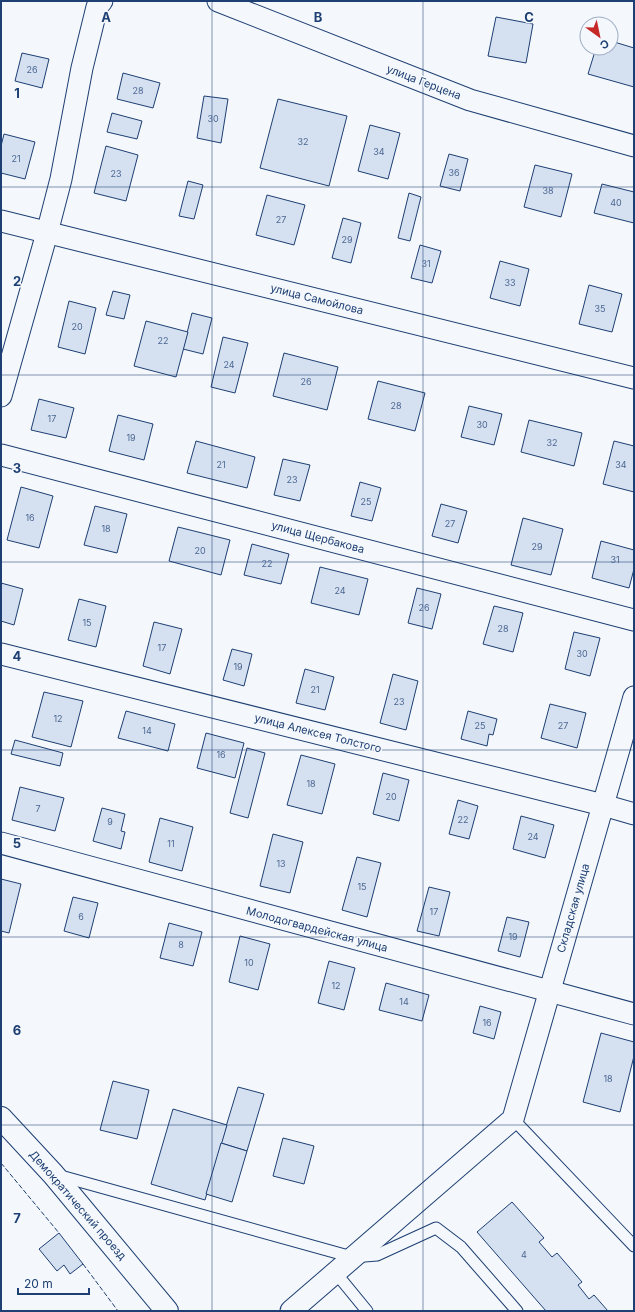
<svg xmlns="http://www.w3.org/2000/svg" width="635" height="1312" font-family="Inter,sans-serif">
<rect width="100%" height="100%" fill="#f4f7fb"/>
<!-- building -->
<g fill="#d5e0f0" stroke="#1d3f73">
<polygon points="496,17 533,24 526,63 488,56"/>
<polygon points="611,41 634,48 634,87 588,74 596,48 611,48"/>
<polygon points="22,53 49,59 42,88 15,81"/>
<polygon points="123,73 160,83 153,108 117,99"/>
<polygon points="204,96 228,99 221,143 197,138"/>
<polygon points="278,99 347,116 329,186 260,168"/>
<polygon points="112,113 142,121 137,139 107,132"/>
<polygon points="370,125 400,133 388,179 358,171"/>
<polygon points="4,134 35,142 25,179 1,173 1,146"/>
<polygon points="106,146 138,155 126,201 94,193"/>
<polygon points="449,154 468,159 460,191 440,186"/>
<polygon points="535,165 572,174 561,217 524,207"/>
<polygon points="188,181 203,185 194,219 179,216"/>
<polygon points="602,184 634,192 634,223 594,213"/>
<polygon points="409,193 421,197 410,241 398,238"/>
<polygon points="267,195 305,205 294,245 256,235"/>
<polygon points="343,218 361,223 351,263 332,258"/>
<polygon points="420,245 441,251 432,283 411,278"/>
<polygon points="500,261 529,269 520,306 490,298"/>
<polygon points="589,285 622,294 612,332 579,324"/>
<polygon points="113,291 130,295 124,319 106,315"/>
<polygon points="69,301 96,308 85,354 58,347"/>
<polygon points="192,313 212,318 203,354 183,349"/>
<polygon points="146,321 188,332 176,377 134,366"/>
<polygon points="223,337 248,343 235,393 211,387"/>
<polygon points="284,353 338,367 327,410 273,396"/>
<polygon points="378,381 425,393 415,431 368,419"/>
<polygon points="39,399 74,408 66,438 31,430"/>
<polygon points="469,406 502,414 494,445 461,437"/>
<polygon points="118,415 153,424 144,460 109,451"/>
<polygon points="529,420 582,433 574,466 521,452"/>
<polygon points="196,441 255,457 247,488 187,473"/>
<polygon points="614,441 634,446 634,492 603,484"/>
<polygon points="283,459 310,465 300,501 274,495"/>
<polygon points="360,482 381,488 372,521 351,516"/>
<polygon points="21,487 53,496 39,548 7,540"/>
<polygon points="441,504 467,511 458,543 432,536"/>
<polygon points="95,506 127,514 117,553 84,545"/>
<polygon points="523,518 563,529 551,575 511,565"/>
<polygon points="178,527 230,540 221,575 169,561"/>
<polygon points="601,541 634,550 634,569 629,588 592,578"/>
<polygon points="252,544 289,554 281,584 244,575"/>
<polygon points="320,567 368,579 359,615 311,603"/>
<polygon points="1,583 23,589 14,625 1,621"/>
<polygon points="417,588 441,594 432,629 408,623"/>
<polygon points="79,599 106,606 96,647 68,640"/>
<polygon points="494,606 523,613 513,652 483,644"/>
<polygon points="154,622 182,629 170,674 143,666"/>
<polygon points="574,632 600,638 590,676 565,669"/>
<polygon points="232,649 252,654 244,686 223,680"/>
<polygon points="305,669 334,677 325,710 296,703"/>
<polygon points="393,674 418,681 406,730 380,723"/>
<polygon points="44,692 83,701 71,747 32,737"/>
<polygon points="550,704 586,713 577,748 541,738"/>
<polygon points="126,711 175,724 168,751 118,738"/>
<polygon points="468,711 497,719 493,735 489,734 487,746 461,739"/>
<polygon points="206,733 244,743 235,778 197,768"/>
<polygon points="15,740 63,753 60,766 11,754"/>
<polygon points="247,748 265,753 248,818 230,813"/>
<polygon points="301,755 335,764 322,814 287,805"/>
<polygon points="383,773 409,780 399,821 373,814"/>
<polygon points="20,787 64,798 55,831 12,820"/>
<polygon points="458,800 478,806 469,839 449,834"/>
<polygon points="102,808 125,814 121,831 125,832 121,849 93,841"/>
<polygon points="521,816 554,825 545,858 513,849"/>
<polygon points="160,818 193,827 182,871 149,862"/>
<polygon points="273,834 303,842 290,893 260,886"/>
<polygon points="357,857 381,863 367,917 342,910"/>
<polygon points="1,879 21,884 9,933 1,931"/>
<polygon points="429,887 450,892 439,936 417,931"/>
<polygon points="73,897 98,903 89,938 64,931"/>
<polygon points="507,917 529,922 520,957 498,951"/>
<polygon points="169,923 202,932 193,966 160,958"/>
<polygon points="240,936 270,944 258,990 229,982"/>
<polygon points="329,961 355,968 344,1010 318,1003"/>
<polygon points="386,983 429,995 422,1021 379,1010"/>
<polygon points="480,1006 501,1012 494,1039 473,1033"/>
<polygon points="601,1033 634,1042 634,1056 620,1112 583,1102"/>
<polygon points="113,1081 149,1090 137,1139 100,1130"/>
<polygon points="238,1087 264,1094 247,1151 221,1143"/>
<polygon points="173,1109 227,1125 205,1200 151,1184"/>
<polygon points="283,1138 314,1146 304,1184 273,1176"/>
<polygon points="221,1143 247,1151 232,1202 206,1194"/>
<polygon points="512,1202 544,1238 539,1242 552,1257 557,1253 582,1282 578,1285 589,1299 594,1295 608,1311 546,1311 477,1232"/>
<polygon points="59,1233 83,1264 70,1274 64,1265 57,1271 39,1249"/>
</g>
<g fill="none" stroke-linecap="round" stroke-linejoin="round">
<defs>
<g id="service">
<polyline points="513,1119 634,1246"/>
<polyline points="57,1175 352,1257 377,1255 436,1228 461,1247 517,1311"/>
<polyline points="335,1272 367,1311"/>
</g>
<g id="minor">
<polyline points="218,1 470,100 634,146"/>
<polyline points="1,221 634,378"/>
<polyline points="1,396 47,233 61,179 82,68 97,7 102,1"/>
<polyline points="1,455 634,620"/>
<polyline points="1,654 603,805 634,814"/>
<polyline points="1,843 634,1014"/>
<polyline points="291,1311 513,1119 634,697"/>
</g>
<polyline id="secondary" points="1,1118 53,1174 167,1311"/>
</defs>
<!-- service casing -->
<use href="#service" stroke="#1d3f73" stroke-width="13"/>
<!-- minor casing -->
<use href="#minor" stroke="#1d3f73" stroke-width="23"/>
<!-- secondary casing -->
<use href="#secondary" stroke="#1d3f73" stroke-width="24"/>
<!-- service -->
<use href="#service" stroke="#f4f7fb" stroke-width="11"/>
<!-- minor -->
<use href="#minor" stroke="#f4f7fb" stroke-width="21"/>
<!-- secondary -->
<use href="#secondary" stroke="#f4f7fb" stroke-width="22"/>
<!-- fence -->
<g stroke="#1d3f73" stroke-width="1" stroke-dasharray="5 2" stroke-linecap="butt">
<polyline points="1,1163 59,1233"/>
<polyline points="83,1264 118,1311"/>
</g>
</g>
<!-- grid -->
<path fill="none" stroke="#1d3f73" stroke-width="1" stroke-opacity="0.55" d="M212 1V1311M423 1V1311M1 187H634M1 375H634M1 562H634M1 750H634M1 937H634M1 1125H634"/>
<g text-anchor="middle" stroke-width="3" stroke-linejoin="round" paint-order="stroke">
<!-- number labels -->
<g font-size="9" fill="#4b6792">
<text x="32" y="73">26</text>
<text x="138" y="94">28</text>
<text x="213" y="122">30</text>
<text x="303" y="145">32</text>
<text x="379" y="155">34</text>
<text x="16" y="162">21</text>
<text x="454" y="176">36</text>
<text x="116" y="177">23</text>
<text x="548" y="194">38</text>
<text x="616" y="206">40</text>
<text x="281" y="223">27</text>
<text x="347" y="243">29</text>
<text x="426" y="267">31</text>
<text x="510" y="286">33</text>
<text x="600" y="312">35</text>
<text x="77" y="330">20</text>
<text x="163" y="344">22</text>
<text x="229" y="368">24</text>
<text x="306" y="385">26</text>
<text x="396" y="409">28</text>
<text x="52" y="422">17</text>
<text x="482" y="428">30</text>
<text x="131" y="441">19</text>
<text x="552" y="446">32</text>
<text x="221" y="468">21</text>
<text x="621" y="468">34</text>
<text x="292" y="483">23</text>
<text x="366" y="505">25</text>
<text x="30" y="521">16</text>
<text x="450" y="527">27</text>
<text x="106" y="532">18</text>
<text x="537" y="550">29</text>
<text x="200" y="554">20</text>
<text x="615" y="563">31</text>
<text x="267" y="567">22</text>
<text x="340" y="594">24</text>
<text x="424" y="611">26</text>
<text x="87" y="626">15</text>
<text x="503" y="632">28</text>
<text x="162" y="651">17</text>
<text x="582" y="657">30</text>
<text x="238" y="670">19</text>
<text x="315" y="693">21</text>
<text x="399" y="705">23</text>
<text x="58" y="722">12</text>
<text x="480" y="729">25</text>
<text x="563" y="729">27</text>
<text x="147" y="734">14</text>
<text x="221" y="758">16</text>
<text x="311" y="787">18</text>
<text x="391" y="800">20</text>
<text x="38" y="812">7</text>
<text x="463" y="823">22</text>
<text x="110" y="825">9</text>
<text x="533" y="840">24</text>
<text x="171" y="847">11</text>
<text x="281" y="867">13</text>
<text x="362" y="890">15</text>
<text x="434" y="915">17</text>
<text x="81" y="920">6</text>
<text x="513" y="940">19</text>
<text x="181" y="948">8</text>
<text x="249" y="966">10</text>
<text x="336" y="989">12</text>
<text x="404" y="1005">14</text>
<text x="487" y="1026">16</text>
<text x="608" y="1082">18</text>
<text x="524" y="1258">4</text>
</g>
<!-- street labels -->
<g font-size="11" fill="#1d3f73" stroke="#f4f7fb">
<text transform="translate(424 82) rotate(21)" y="4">улица Герцена</text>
<text transform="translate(317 299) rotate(14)" y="4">улица Самойлова</text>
<text transform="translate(318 537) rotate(15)" y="4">улица Щербакова</text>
<text transform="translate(318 733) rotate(14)" y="4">улица Алексея Толстого</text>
<text transform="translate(573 908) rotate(-74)" y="4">Складская улица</text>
<text transform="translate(317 929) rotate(15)" y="4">Молодогвардейская улица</text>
<text transform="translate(78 1205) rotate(49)" y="4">Демократический проезд</text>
</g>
</g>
<g font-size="13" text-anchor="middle" font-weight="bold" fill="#1d3f73" stroke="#f4f7fb" stroke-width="3" stroke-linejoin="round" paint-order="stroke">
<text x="106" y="22">A</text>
<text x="318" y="22">B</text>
<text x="529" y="22">C</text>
<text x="17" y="98">1</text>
<text x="17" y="286">2</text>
<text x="17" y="473">3</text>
<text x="17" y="661">4</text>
<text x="17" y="848">5</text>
<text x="17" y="1035">6</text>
<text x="17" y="1223">7</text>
</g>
<!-- border -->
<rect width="635" height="1312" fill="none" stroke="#1d3f73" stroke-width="4"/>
<!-- north arrow -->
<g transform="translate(599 36) rotate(147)"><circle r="19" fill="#f4f7fb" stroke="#9eadc5"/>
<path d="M0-3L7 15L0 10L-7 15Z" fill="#c62828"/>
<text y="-6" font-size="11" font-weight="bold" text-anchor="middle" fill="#1d3f73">С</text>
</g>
<!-- scale -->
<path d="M18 1288v6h71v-6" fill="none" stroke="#1d3f73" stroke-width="2"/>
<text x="24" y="1288" font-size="12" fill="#1d3f73" stroke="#f4f7fb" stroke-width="3" paint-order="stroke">20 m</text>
</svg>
